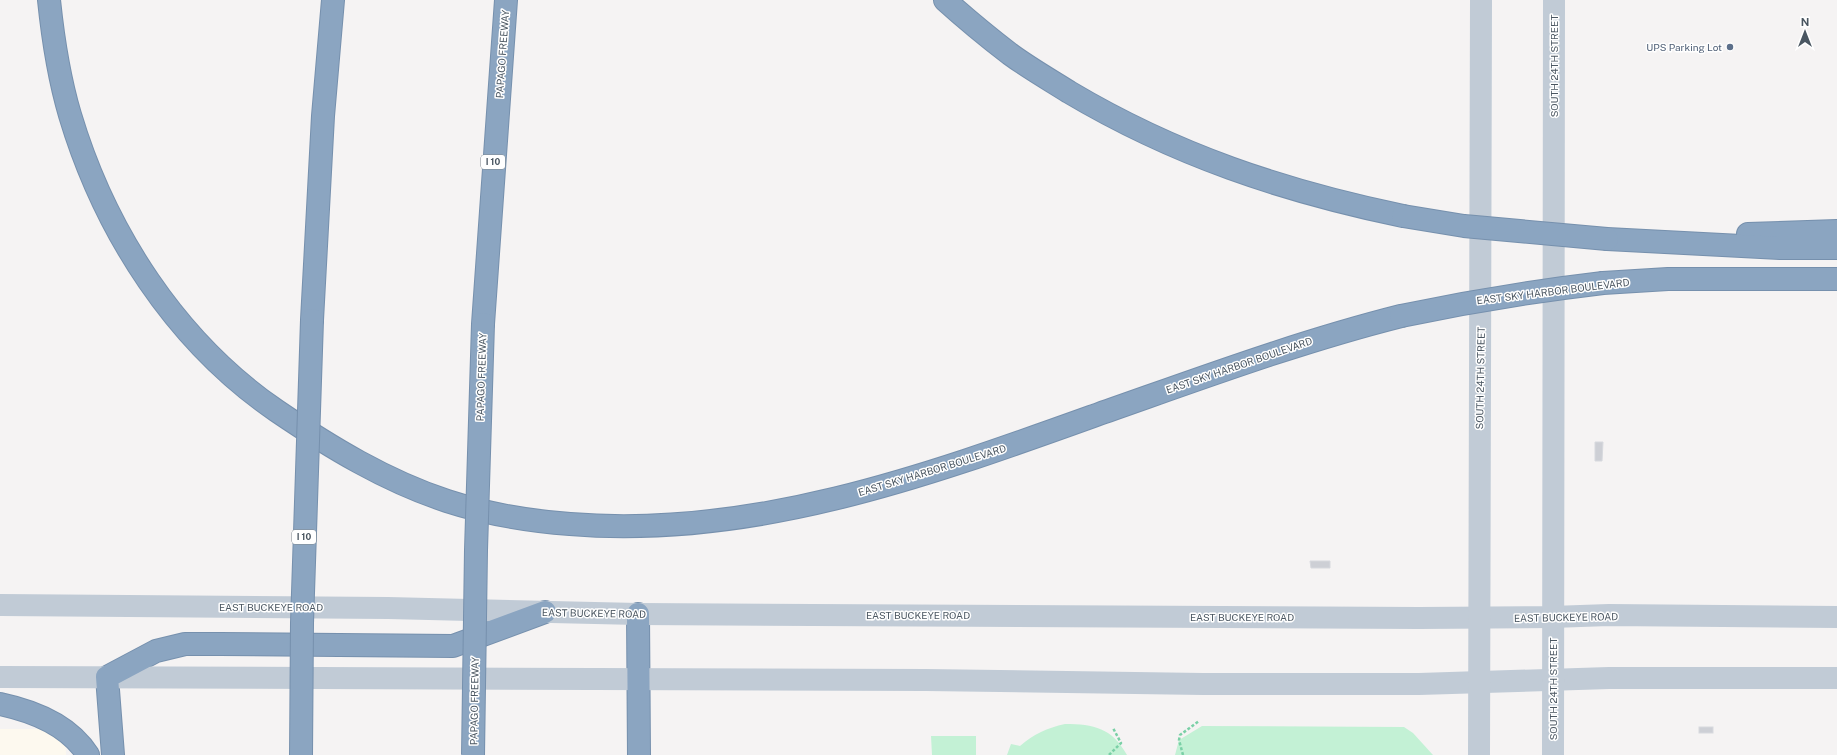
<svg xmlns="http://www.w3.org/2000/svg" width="1837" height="755" font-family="'Public Sans',sans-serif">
<rect width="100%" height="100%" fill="#f5f3f3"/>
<!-- commercial -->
<polygon fill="#fdf9ef" points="0,729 65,729 66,755 0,755"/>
<!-- green -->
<g fill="#c3f1d5">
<path d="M1065 724C1094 724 1112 728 1127 755H1007L1011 744 1020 746C1034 734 1047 728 1065 724Z"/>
<polygon points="1202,726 1404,727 1413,733 1433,755 1175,755 1179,740"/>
<polygon points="931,736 976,736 976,755 932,755"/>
</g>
<!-- building -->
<g fill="#cdcfd5" stroke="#d7d9de">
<polygon points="1595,442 1603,442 1602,461 1595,461"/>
<polygon points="1310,561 1330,561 1330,568 1311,568"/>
<rect x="1699" y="727" width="14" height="6"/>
</g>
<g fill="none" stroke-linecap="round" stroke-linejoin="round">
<defs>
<g id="motorway">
<path d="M49 0C53 39 59 78 70 115 105 232 176 342 277 411 330 447 386 481 447 501 487 514 529 521 570 524 754 539 929 475 1099 414 1199 379 1298 342 1401 316"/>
<path d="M945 0C966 19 988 37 1010 54 1029 68 1050 80 1069 92 1175 155 1283 191 1403 216"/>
<polyline points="1748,234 1837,231"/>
<polyline points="1607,239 1780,248 1837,248"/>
<polyline points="1603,283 1668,279 1837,279"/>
<polyline points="312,320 323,116 333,0"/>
<polyline points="483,324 506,0"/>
<polyline points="638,614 639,755"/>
<path d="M0 704C33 711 69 725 88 755"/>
<polyline points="113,755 107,677 156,651 185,644 220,644 453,646 545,612"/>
</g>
</defs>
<!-- motorway casing -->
<use href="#motorway" stroke="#7690ad" stroke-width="24"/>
<!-- path -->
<g stroke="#7ad0a6" stroke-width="2.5" stroke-dasharray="3 2" stroke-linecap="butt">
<polyline points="1109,755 1121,743 1113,728"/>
<polyline points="1183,755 1179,740 1180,735 1199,721"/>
</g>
<!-- secondary -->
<g stroke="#c1cbd6" stroke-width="22">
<polyline points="0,605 388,608 638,614 1419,618 1552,617 1609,615 1837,617"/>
<polyline points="0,677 926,680 1203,684 1419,684 1609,678 1837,678"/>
<polyline points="1479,755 1481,0"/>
<polyline points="1553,755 1554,0"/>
</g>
<!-- motorway -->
<use href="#motorway" stroke="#8ba5c1" stroke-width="22"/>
<defs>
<g id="motorway-bridge">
<polyline points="1403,216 1464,226 1607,239"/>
<path d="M1401 316C1468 302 1535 291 1603 283"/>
<polyline points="301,755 302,623 312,320"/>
<polyline points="473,755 476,550 483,324"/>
</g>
</defs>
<!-- motorway-bridge casing -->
<use href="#motorway-bridge" stroke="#7690ad" stroke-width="24" stroke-linecap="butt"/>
<!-- motorway-bridge -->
<use href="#motorway-bridge" stroke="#8ba5c1" stroke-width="22"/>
</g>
<!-- markers -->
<circle fill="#5c6f8a" stroke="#fff" stroke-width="1.5" cx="1730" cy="47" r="4"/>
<g text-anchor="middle" stroke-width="3" stroke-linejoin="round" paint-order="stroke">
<!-- shield labels -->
<g fill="#fff" stroke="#808990" stroke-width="1">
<rect x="481" y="155" width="24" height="14" rx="3"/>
<rect x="292" y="530" width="24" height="14" rx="3"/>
</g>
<g font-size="9" font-weight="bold" fill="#4a5661">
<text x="493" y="165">I 10</text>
<text x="304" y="540">I 10</text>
</g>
<!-- service labels -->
<g font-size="10" fill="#4e5e75" stroke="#fff" text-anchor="end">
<text x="1722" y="51">UPS Parking Lot</text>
</g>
<!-- street labels -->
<g font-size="10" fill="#4a5661" stroke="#fff">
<text transform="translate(502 54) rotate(-86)" y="4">PAPAGO FREEWAY</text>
<text transform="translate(1554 66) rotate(-90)" y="4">SOUTH 24TH STREET</text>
<text transform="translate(1553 291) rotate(-7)" y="4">EAST SKY HARBOR BOULEVARD</text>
<text transform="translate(1239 365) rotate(-19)" y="4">EAST SKY HARBOR BOULEVARD</text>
<text transform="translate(481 377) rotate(-88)" y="4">PAPAGO FREEWAY</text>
<text transform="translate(1480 378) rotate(-89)" y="4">SOUTH 24TH STREET</text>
<text transform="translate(932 470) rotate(-17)" y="4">EAST SKY HARBOR BOULEVARD</text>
<text x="271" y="611">EAST BUCKEYE ROAD</text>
<text transform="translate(594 613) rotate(1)" y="4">EAST BUCKEYE ROAD</text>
<text x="918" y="619">EAST BUCKEYE ROAD</text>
<text x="1242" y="621">EAST BUCKEYE ROAD</text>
<text transform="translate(1566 617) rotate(-1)" y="4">EAST BUCKEYE ROAD</text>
<text transform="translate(1553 689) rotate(-90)" y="4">SOUTH 24TH STREET</text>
<text transform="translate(474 701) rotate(-89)" y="4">PAPAGO FREEWAY</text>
</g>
</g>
<!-- north arrow -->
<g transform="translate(1805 32)" stroke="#ffffff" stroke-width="3" paint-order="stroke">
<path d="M0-3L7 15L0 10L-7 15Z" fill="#4a5661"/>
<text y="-6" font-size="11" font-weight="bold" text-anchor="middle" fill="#4a5661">N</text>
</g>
</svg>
